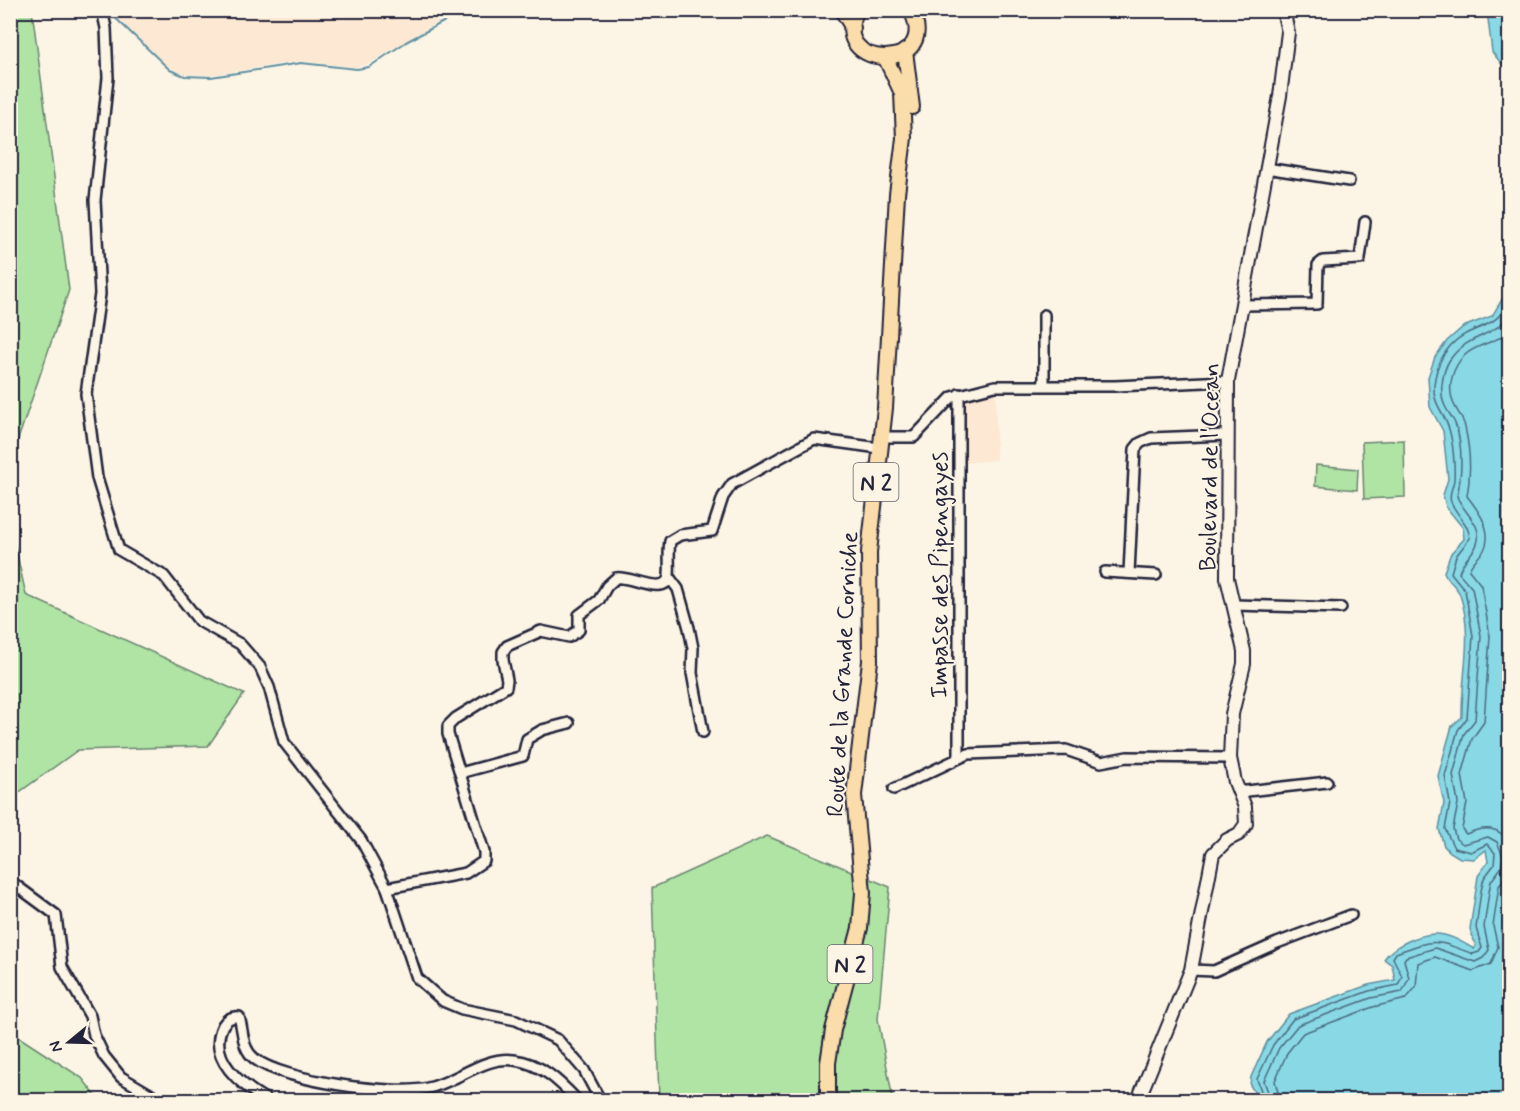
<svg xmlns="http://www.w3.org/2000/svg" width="1520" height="1111" font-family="Mynerve,sans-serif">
<rect width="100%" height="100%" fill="#fcf5e5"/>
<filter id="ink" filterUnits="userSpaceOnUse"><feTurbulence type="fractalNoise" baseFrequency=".0167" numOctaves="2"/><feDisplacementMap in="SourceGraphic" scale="12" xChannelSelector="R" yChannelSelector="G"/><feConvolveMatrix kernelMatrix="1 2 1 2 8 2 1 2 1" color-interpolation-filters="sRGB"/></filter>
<g filter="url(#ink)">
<!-- built -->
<g fill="#fce8d3">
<polygon points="110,11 456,11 368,64 355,67 300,61 210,75 184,74 170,68"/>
<polygon points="996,392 996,460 965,463 966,399"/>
</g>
<!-- green -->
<g fill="#b0e4a5" stroke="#698370" stroke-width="1.5">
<polygon points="32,10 69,290 11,460 10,11"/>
<polygon points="1404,440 1405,497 1364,499 1362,442"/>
<polygon points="1316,465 1358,469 1357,490 1315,486"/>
<polygon points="10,523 26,595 244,694 208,746 78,750 11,798"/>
<polygon points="767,836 890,887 878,1019 893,1100 659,1100 652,888"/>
<polygon points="11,1032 82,1078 99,1100 11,1100"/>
</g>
<!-- water -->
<g fill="#88d8e5" stroke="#5f8fa1" stroke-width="1.5">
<polygon points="1487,11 1509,11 1509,73 1492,52"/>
<path d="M1509 275V1100H1259L1250 1085 1251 1077 1267 1042 1289 1014 1368 985 1395 980 1392 965 1384 959C1393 946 1417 935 1434 934 1448 933 1462 942 1474 949L1476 946 1470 929 1478 876 1488 862 1486 850 1474 859 1460 858 1450 852 1444 846 1439 829 1444 803 1438 776 1452 726 1462 717C1461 676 1474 636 1460 595 1457 586 1448 582 1444 572L1451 553 1464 539 1463 528 1446 507 1443 495 1448 479 1443 431 1430 407 1428 377 1435 357 1447 341 1463 327 1492 316 1503 298Z"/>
</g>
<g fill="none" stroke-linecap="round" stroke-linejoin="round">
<!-- shore -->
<g stroke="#4b6b7f" stroke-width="1.5">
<path d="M1510 331C1497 343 1478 343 1465 355 1453 366 1447 386 1453 402 1456 411 1463 417 1465 427 1470 449 1471 474 1467 496 1478 510 1494 531 1484 550 1480 557 1472 561 1469 570L1481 585 1490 636 1484 722 1472 739 1462 775 1467 803 1462 829 1466 834C1484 826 1500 825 1510 845"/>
<path d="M1264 1100 1257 1079 1273 1045 1293 1019 1369 991 1398 985 1402 976 1393 958 1396 953C1435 939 1434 939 1473 954L1479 952 1482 948 1476 928 1481 891 1484 878 1494 865 1495 853 1487 844 1471 852 1454 848 1445 829 1450 803 1445 776 1458 730 1467 718 1473 636 1465 590 1451 573 1456 556 1470 538C1468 522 1457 516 1451 502 1448 494 1453 488 1454 480 1455 466 1453 442 1449 429 1443 409 1430 403 1435 378 1437 366 1443 354 1451 345 1473 322 1497 333 1510 297"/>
<path d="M1271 1100 1264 1081 1279 1048 1298 1025 1371 998 1402 992 1409 978 1404 960 1406 957 1435 948 1475 962 1483 958 1489 950 1484 927 1489 892 1491 881 1501 868 1503 856 1497 842 1488 837 1463 844 1456 839 1453 829 1458 803 1453 775 1464 734 1475 720 1481 636 1472 588 1459 573C1462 560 1473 555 1477 544 1484 524 1462 512 1457 496 1462 475 1463 447 1456 426 1454 419 1448 413 1445 406 1439 394 1442 373 1449 361 1467 333 1494 339 1510 314"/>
<polyline points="1280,1100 1275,1081 1287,1053 1303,1033 1373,1007 1406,999 1416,987 1418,963 1435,957 1473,971 1491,964 1498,947 1493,926 1499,886 1510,870"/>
</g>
<!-- stream -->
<polyline stroke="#5f8fa1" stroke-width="2" points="107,10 170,70 185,76 211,77 301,63 357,69 369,67 406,42 460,13 479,10"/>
<defs>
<g id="street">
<polyline points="102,10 106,28 108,78 95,200 100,294 86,394 97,478 119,550 164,576 199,621 240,644 260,667 269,687 284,742 361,840 387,888 417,978 443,1001 462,1009 516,1020 558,1040 584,1070 600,1100"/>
<polyline points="1266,168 1349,181"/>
<polyline points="1242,305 1317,304 1318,265 1323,261 1360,259 1365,222"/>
<polyline points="1044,315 1044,385"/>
<polyline points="959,394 959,757"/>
<polyline points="881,437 914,437 952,397 995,386 1115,386 1228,381"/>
<polyline points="1105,572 1156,575"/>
<polyline points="1129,573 1135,449 1140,443 1151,438 1227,435"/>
<polyline points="669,577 678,589 689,628 693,648 692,673 703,732"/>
<polyline points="1235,605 1341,608"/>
<polyline points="460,773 523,756 527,739 542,730 569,723"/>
<polyline points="894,789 968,754 1066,750 1101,762 1127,757 1230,758"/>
<polyline points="1238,792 1327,782"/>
<polyline points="10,881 56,915 62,967 90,1016 94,1035 104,1056 121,1077 160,1100"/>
<path d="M387 888 466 873 484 861V852L448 734V726L456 718 506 687 507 680 503 660V652L507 646 541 631 569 637 579 630V615L599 600 607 586 616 578C629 575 666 597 669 576 670 564 668 553 670 541L680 535 712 531 723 497 732 484 814 439 879 448"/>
<polyline points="1191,970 1214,971 1277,943 1351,915"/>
<path d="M267 1100C242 1086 206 1058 223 1025 227 1019 232 1016 239 1017 244 1032 241 1048 255 1059 283 1081 393 1096 428 1088 457 1082 483 1056 514 1060 541 1063 560 1082 577 1100"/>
</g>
<polyline id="secondary" points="1138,1100 1191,970 1213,854 1227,840 1239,834 1246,824 1245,807 1235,782 1230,758 1232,714 1244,664 1244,651 1227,578 1228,381 1280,96 1288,32 1283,10"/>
<g id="primary">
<polyline points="842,10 853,28"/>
<path d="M857 10C825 71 943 74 911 10"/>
<polyline points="905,51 912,107"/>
<polyline points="828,1100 828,1063 833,1030 860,928 863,893 854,795 870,661 869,552 885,408 897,194 904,138 902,93 886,59"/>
</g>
</defs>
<!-- street casing -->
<use href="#street" stroke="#22223b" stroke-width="14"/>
<!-- secondary casing -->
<use href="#secondary" stroke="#22223b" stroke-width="16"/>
<!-- primary casing -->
<use href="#primary" stroke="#22223b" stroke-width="18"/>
<!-- street -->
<use href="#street" stroke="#fcf5e5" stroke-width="9"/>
<!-- secondary -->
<use href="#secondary" stroke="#fcf5e5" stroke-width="12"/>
<!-- primary -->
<use href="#primary" stroke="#fbddab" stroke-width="14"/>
</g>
</g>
<g text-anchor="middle" stroke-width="4.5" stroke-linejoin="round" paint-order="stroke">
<!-- shield labels -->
<g fill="#fcf5e5" stroke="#63616e" stroke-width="1.5">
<rect x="853.5" y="463" width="45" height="38" rx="4.5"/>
<rect x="827.5" y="945" width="45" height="38" rx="4.5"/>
</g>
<g font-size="22" font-weight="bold" fill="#22223b">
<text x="876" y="490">N 2</text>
<text x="850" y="972">N 2</text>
</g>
<!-- street labels -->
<g font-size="24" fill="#22223b" stroke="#fcf5e5">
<text transform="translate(1209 467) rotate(-89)" y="8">Boulevard de l'Ocean</text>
<text transform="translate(939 575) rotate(-90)" y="8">Impasse des Pipengayes</text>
<text transform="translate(842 674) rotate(-87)" y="8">Route de la Grande Corniche</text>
</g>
</g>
<!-- margin -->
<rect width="1520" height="1111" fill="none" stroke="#fcf5e5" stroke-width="36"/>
<rect x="18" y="18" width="1484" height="1075" fill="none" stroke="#22223b" stroke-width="2" filter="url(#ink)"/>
<!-- north arrow -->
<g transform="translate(69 1042) rotate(251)" stroke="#fcf5e5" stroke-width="4.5" paint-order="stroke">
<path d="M0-4.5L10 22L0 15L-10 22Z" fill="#22223b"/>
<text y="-9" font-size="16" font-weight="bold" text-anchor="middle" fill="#22223b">N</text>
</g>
</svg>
